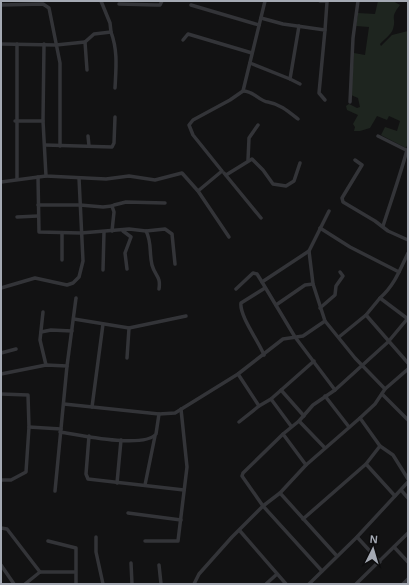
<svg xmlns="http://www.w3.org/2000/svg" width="409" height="585" font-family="Arial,sans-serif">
<rect width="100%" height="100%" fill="#121213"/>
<!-- green -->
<path fill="#1e251f" d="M378 1H393L400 5C389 19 397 17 393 29 391 35 384 39 380 44L381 46 392 35 408 31V143L406 148 381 135 385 127 397 131 400 121 389 116 387 120 377 116 370 128 360 131H354L355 127 353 124 358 115 347 110 346 106 349 104 357 108 360 107 358 98 351 95 354 53 365 55 369 27 356 26 358 13 375 14Z"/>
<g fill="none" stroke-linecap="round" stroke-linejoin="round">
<!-- minor -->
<g stroke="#333438" stroke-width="3.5">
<polyline points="320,1 327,1"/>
<polyline points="119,4 156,5 160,5 162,1"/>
<polyline points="1,5 43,4 49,8 60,63 60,146"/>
<polyline points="191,5 259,25"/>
<polyline points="261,18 283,24 325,30 319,93 325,100"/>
<polyline points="299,26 290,79 300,84"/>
<polyline points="325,30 327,2"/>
<path d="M111 32C118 51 116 68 115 88"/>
<polyline points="183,40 188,34 252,53"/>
<polyline points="85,42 94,34 111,32 110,23 101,1"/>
<polyline points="1,44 56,45 85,42 87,70"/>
<polyline points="44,44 43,121 46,176 106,179 129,176 155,180 182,173 198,191 229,237"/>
<polyline points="250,63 290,79"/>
<path d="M243 91C254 91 259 101 268 102 280 104 288 111 298 119"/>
<polyline points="350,102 353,38 358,1"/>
<polyline points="15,121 43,121"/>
<polyline points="88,136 89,146"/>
<polyline points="378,136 408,151"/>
<polyline points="45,145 112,147 114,143 115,117"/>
<polyline points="248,160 249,138 258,125"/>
<polyline points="355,160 362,165 342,198 343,202 375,221 388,231 408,240"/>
<polyline points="224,173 261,218"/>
<polyline points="226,175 252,159 263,170 273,184 286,186 294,181 300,163"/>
<polyline points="38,177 39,232 81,233 129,229 146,231 165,229 172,234 175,264"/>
<polyline points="17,179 17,44"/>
<polyline points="1,182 46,176"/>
<polyline points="198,191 222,171 193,135 189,125 193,120 230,100 243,91 265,1"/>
<polyline points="38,205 80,205 103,207 112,206"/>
<polyline points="17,217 38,216"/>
<path d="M383 226C391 201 400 176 407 150"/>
<polyline points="320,228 350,247 399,272"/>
<polyline points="112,231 114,212 112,206 114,205 126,202 165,203"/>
<polyline points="123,231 131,237 125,253 127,269"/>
<path d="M146 231C152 242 149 253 152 265 155 276 161 276 159 289"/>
<polyline points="62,233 62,260"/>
<polyline points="309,251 262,282 295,337 335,390 388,342 408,318"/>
<polyline points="103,270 104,232"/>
<polyline points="1,288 35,278 67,285 73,283 79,277 83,261 79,178"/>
<polyline points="236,289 253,273 257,274 262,282"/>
<path d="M380 298C394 286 400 270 408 253"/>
<polyline points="276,305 305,285 313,284"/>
<polyline points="320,308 335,295 336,286 343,276 340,272"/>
<polyline points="43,312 40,340 46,365"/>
<polyline points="74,319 129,328 186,316"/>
<polyline points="408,319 380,298 366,315 408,363"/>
<polyline points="325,321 313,284 309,251 329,211"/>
<polyline points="41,332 51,330 72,331"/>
<polyline points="339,337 366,315"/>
<polyline points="1,353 16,349"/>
<path d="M264 355C259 342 239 315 241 303L265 288"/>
<polyline points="127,358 129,328"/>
<polyline points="67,366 76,298"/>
<polyline points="1,374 46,365 67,366 55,491"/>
<polyline points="238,374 259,406"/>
<polyline points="281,390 304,416"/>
<polyline points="1,394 28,395 29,427 26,472 11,480 1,480"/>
<polyline points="382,394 408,420"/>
<polyline points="325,396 349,427"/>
<polyline points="271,399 314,361"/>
<polyline points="64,404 159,414 175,413 238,374 283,339 303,336 325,321 355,358 385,389 408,369"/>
<polyline points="92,407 103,324"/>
<polyline points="360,418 380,446 393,455 408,479"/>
<polyline points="299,421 325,448"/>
<polyline points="239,422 259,406 271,399 291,426"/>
<polyline points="29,427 61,429"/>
<path d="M60 432C78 435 144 449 156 434L159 414"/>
<polyline points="283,434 243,473 242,476 263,506 322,571"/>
<polyline points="89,436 86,474 88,479 184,490"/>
<polyline points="366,464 395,496"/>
<polyline points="306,465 283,434 299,421 313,405 335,390"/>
<polyline points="117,483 121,440"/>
<polyline points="145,485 155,436"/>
<polyline points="401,490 408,498"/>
<polyline points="280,493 336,555"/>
<polyline points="128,513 181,520"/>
<polyline points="303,519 366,464 380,446"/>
<polyline points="1,528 7,529 40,572"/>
<polyline points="240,531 286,584"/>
<polyline points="96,537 96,552 103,584"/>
<polyline points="357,537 380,562"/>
<polyline points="48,541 76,548 76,584"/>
<polyline points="145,541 178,541 187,467 181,409"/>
<polyline points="394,547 408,562"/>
<polyline points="131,563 132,584"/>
<polyline points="1,565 14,584"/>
<polyline points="159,565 161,584"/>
<polyline points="25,584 40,572 75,572"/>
<polyline points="194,584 199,574 232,537 263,506 280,493 306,465 360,418 375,404 385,389"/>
<polyline points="266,584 277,574"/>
<polyline points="309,584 357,537 408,482"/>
<polyline points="356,584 408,533"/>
<polyline points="403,584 408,579"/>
</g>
</g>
<!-- border -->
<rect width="409" height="585" fill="none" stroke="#a4a9b3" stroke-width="4"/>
<!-- north arrow -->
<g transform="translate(373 549) rotate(5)" stroke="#0d0d0e" stroke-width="3" paint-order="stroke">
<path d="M0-3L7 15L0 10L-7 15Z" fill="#a4a9b3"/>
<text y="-6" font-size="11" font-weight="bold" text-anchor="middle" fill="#a4a9b3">N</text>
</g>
</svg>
